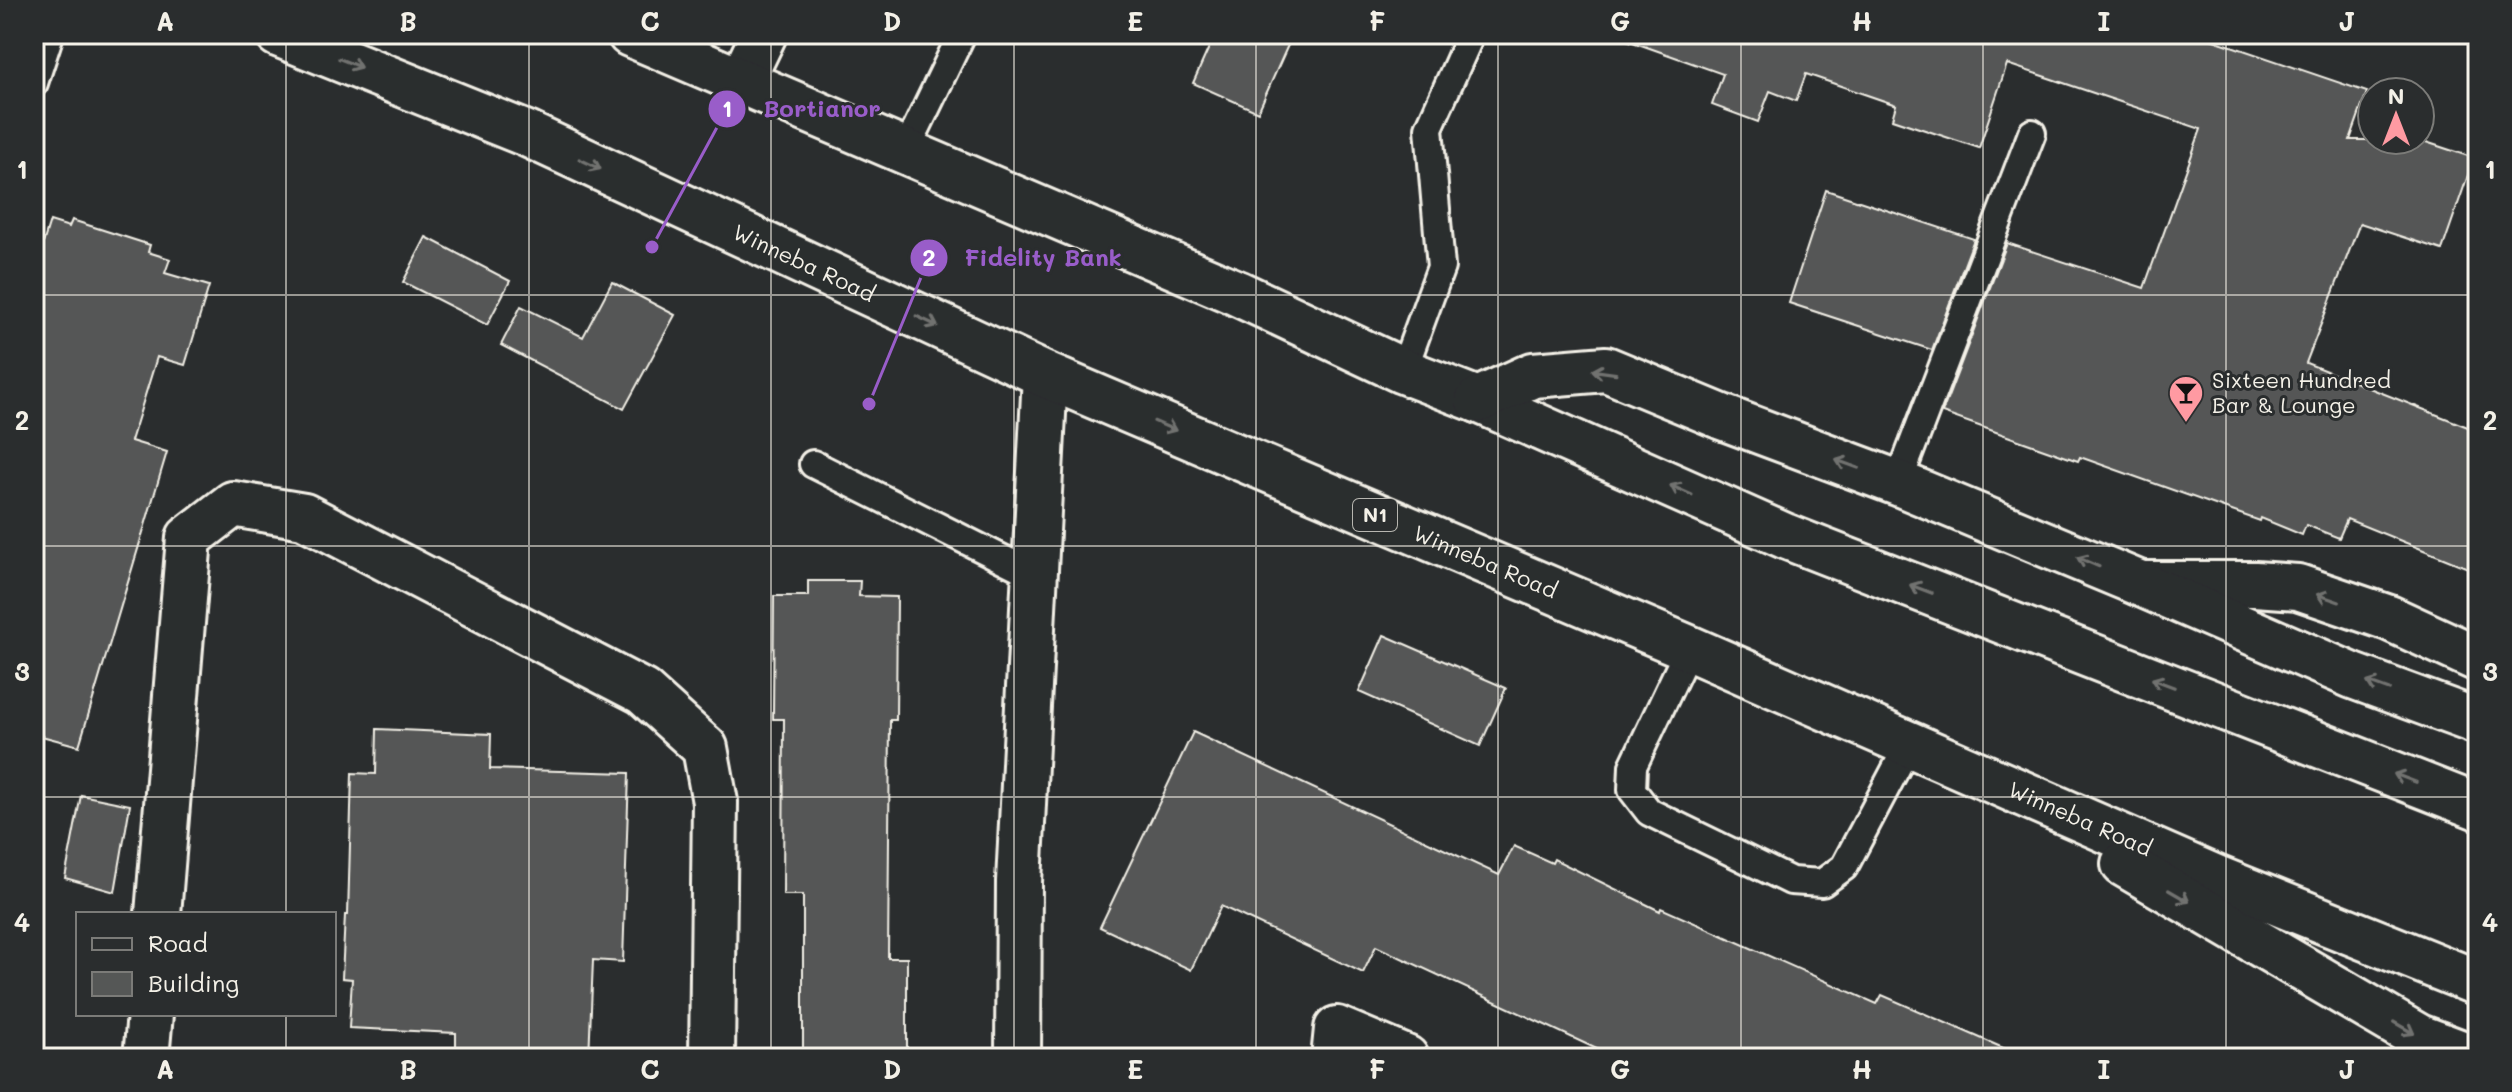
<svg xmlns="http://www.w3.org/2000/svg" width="2512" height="1092" font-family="Mali,sans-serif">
<rect width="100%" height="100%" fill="#2a2d2e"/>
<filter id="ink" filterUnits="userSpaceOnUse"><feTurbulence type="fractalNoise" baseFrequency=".0125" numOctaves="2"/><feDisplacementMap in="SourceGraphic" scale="16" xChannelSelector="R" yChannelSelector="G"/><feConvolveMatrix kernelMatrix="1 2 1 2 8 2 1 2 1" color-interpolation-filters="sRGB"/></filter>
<g filter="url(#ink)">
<!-- building -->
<g fill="#555756" stroke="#f4f1e8" stroke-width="2">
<polygon points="1215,34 1293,34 1258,112 1193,83"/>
<polygon points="1628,34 2196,34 2367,92 2350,140 2420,140 2474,158 2442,250 2360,223 2306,363 2478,431 2478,572 2347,519 2339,538 2306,525 2302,535 2261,518 2260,521 2080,457 2078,461 1942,413 2007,243 2144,288 2201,129 2007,64 1979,148 1892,119 1896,105 1806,74 1796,101 1770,91 1758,122 1712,105 1723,74 1627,40"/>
<polygon points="1826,190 1974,239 1932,350 1789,303"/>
<polygon points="72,220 150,245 148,252 170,259 165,273 209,286 185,365 157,357 131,441 167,452 79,746 34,734 34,273 50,221 69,227"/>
<polygon points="426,237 510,281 487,325 403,282"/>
<polygon points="612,282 675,315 624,409 501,345 521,306 583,337"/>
<polygon points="808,581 860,581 859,596 897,597 896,720 890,720 888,958 907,958 907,1058 803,1058 803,895 783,895 784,719 773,719 774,596 808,596"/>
<polygon points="1384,635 1506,688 1480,746 1359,692"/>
<polygon points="377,729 491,734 490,769 629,773 623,962 593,960 589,1058 456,1058 456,1033 349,1028 352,979 342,978 345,915 348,915 352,773 376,774"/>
<polygon points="1193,732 1499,875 1514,846 1552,863 1554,859 1660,911 1661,908 1877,1004 1882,995 2026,1058 1616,1058 1376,946 1363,973 1221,906 1191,970 1100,927"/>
<polygon points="81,795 130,805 115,892 65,878"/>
</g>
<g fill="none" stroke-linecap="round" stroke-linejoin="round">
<defs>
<g id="lane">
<polyline points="34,83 50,34"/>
<polyline points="905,152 962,34"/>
<polyline points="1403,371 1441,267 1429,128 1471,34"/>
<polyline points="813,464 1035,575"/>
<polyline points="1898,483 2032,133"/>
<polyline points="1689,648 1633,766 1632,790 1649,812 1791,881 1822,883 1844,867 1909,744"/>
</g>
<g id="street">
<polyline points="741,82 764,34"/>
<polyline points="2141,584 2255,584 2298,587 2389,618 2478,659"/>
<polyline points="158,914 189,538 233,504 304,516 643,692 705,748 715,802 712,1058"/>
<polyline points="146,1058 150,1014"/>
<polyline points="1018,1058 1019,882 1045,375"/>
<polyline points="1334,1058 1337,1029 1406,1058"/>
</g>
<g id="highway">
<path id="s1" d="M278 34 527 134 1045 375 1689 648 2216 878 2478 983"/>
<polyline points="630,34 1237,293 1403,371 1478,400 1785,536 2478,807"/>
<polyline points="1478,400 1533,375 1606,369 1722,417 1898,483 2141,584 2353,676 2478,722"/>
<polyline points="2124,864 2419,1037 2475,1058"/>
</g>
</defs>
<!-- lane casing -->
<use href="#lane" stroke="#f4f1e8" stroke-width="32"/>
<!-- street casing -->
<use href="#street" stroke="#f4f1e8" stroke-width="50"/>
<!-- highway casing -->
<use href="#highway" stroke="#f4f1e8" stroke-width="50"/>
<!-- lane -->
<use href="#lane" stroke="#2a2d2e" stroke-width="26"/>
<!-- street -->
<use href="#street" stroke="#2a2d2e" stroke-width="44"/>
<!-- highway -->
<use href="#highway" stroke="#2a2d2e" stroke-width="44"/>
</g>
<!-- one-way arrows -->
<defs><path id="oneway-shaft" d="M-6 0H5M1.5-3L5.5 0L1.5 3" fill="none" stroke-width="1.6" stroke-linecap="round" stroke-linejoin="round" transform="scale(2)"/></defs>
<g stroke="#71726f">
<use href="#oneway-shaft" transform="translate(350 63) rotate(22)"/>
<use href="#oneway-shaft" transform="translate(590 164) rotate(25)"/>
<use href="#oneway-shaft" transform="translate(927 321) rotate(25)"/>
<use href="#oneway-shaft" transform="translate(1604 372) rotate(-172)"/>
<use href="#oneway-shaft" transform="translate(1165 426) rotate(23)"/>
<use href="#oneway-shaft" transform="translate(1847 464) rotate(-160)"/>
<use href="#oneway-shaft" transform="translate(1681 490) rotate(-156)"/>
<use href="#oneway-shaft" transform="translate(2088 562) rotate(-157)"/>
<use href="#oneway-shaft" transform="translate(1921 589) rotate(-159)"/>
<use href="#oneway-shaft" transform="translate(2328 598) rotate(-161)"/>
<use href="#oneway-shaft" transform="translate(2163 683) rotate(-159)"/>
<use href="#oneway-shaft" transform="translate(2378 686) rotate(-160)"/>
<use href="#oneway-shaft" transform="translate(2405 778) rotate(-159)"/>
<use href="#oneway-shaft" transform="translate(2179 896) rotate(30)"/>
<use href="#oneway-shaft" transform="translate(2404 1028) rotate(30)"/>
</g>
</g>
<!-- grid -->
<path fill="none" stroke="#f4f1e8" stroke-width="2" stroke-opacity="0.55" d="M286 34V914M529 34V1058M771 34V1058M1014 34V1058M1256 34V1058M1498 34V1058M1741 34V1058M1983 34V1058M2226 34V1058M34 295H2478M34 546H2478M34 797H2478M286 1014V1058"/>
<!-- icons -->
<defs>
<symbol id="bar-pin" viewBox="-11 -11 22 30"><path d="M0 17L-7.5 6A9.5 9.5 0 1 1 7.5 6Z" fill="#ff9aa2" stroke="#2a2d2e"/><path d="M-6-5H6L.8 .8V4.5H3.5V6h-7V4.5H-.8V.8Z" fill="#111"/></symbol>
</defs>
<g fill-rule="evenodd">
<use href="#bar-pin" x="2166" y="373" width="40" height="54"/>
</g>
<g text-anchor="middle" stroke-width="6" stroke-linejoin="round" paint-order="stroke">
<!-- shield labels -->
<rect fill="#2a2d2e" stroke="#b7b6b0" stroke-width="2" x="1353" y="499" width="44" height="32" rx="6"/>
<g font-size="20" font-weight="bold" fill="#f4f1e8">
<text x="1375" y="522">N1</text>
</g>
<!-- street labels -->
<g font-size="22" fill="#f4f1e8" stroke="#2a2d2e">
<text dy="8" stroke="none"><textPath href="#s1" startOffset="574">Winneba Road</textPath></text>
<text dy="8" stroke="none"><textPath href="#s1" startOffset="1318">Winneba Road</textPath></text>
<text dy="8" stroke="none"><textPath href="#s1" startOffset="1966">Winneba Road</textPath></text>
</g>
<!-- poi labels -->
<g font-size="22" fill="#f4f1e8" stroke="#2a2d2e" text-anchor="start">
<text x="2212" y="388">Sixteen Hundred<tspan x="2212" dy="25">Bar &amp; Lounge</tspan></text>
</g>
</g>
<!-- callouts -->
<path fill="none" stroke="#995dc9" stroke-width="3" d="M652 247L727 109M869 404L929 258"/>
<g fill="#995dc9" stroke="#2a2d2e" stroke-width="3">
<circle cx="652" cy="247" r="8"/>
<circle cx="869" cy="404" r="8"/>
<circle cx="727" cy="109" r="20"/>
<circle cx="929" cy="258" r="20"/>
</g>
<g font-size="24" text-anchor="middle" font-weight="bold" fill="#fff">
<text x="727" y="117">1</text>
<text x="929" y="266">2</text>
</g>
<g font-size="24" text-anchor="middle" font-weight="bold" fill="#995dc9" stroke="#2a2d2e" stroke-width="6" stroke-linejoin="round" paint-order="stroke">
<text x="822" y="117">Bortianor</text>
<text x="1043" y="266">Fidelity Bank</text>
</g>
<!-- margin -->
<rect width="2512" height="1092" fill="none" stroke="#2a2d2e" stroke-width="88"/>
<!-- legend -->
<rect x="76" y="912" width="260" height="104" fill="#2a2d2e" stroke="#7b7b78" stroke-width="2"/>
<rect x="92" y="938" width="40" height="12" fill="#2a2d2e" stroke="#7b7b78" stroke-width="2"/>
<text x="148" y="952" font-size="24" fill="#f4f1e8">Road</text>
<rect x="92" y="972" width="40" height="24" fill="#555756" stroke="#7b7b78" stroke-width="2"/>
<text x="148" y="992" font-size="24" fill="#f4f1e8">Building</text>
<!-- north arrow -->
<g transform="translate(2396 116)"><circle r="38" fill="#2a2d2e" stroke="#7b7b78" stroke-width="2"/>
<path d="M0-6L14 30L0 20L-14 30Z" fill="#ff9aa2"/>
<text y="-12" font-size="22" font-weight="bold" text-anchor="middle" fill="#f4f1e8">N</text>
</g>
<rect x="44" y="44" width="2424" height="1004" fill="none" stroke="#f4f1e8" stroke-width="3"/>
<g font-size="26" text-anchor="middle" font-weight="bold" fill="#f4f1e8">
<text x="165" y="31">A</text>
<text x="408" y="31">B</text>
<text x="650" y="31">C</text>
<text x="892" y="31">D</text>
<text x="1135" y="31">E</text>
<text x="1377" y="31">F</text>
<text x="1620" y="31">G</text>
<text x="1862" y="31">H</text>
<text x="2104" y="31">I</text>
<text x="2347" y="31">J</text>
<text x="22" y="179">1</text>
<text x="2490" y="179">1</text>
<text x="22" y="430">2</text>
<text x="2490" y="430">2</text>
<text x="22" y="681">3</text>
<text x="2490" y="681">3</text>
<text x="22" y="932">4</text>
<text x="2490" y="932">4</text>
<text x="165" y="1079">A</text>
<text x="408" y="1079">B</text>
<text x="650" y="1079">C</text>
<text x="892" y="1079">D</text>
<text x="1135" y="1079">E</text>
<text x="1377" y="1079">F</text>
<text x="1620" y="1079">G</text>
<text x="1862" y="1079">H</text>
<text x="2104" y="1079">I</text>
<text x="2347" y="1079">J</text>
</g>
</svg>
